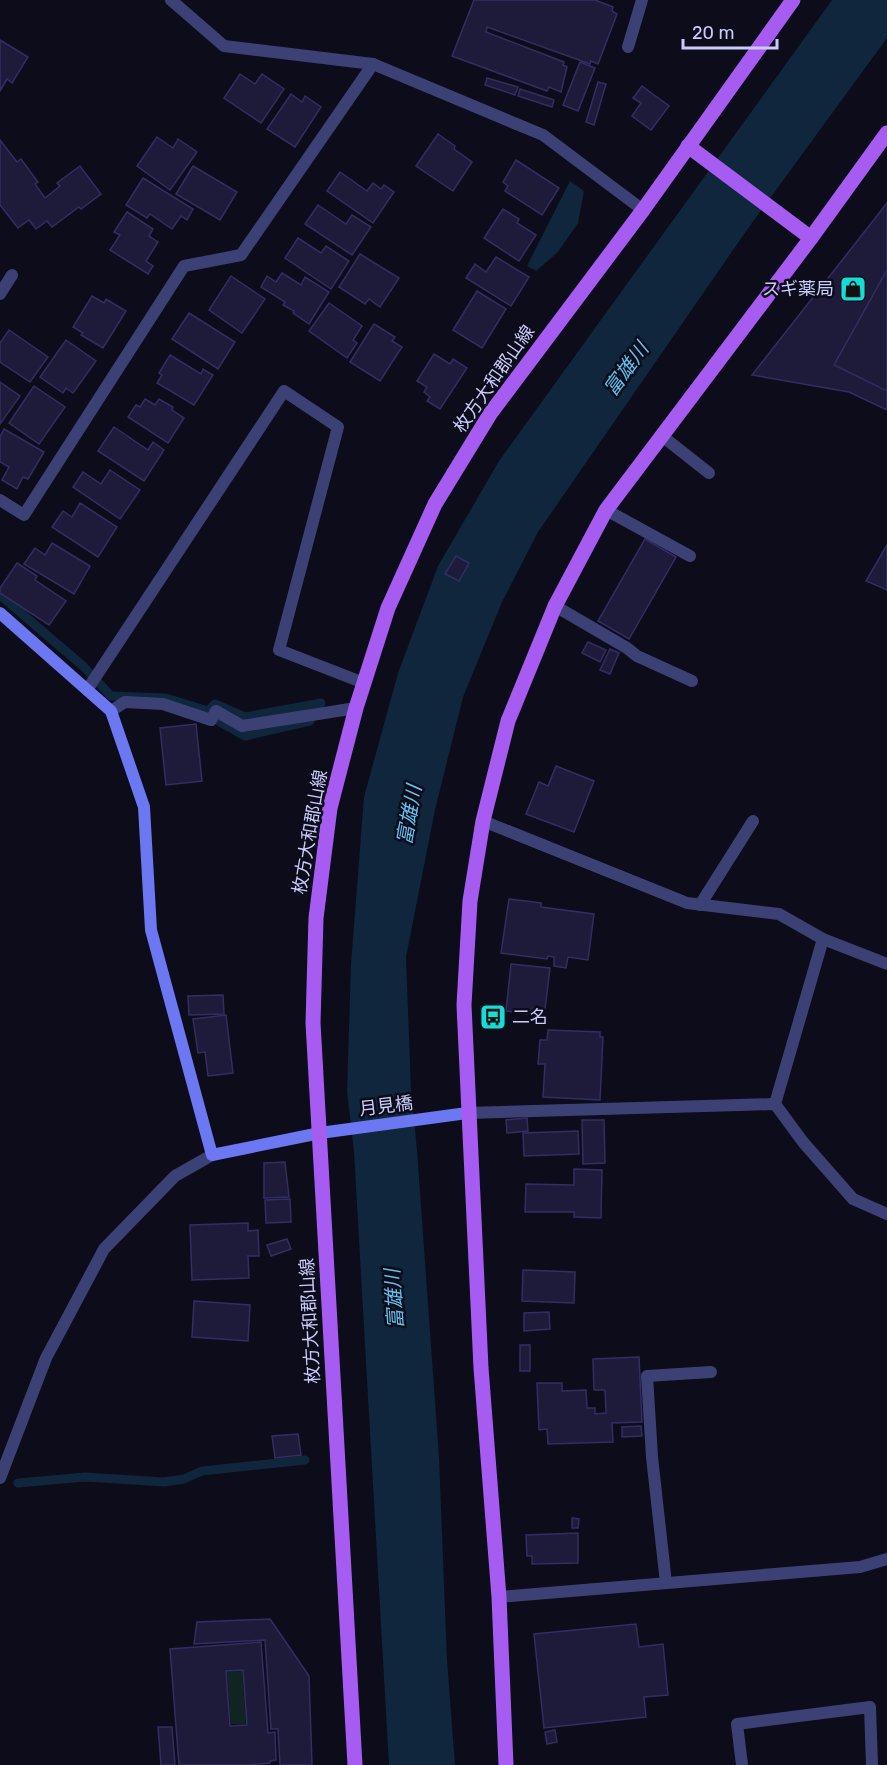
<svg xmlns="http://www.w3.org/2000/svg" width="887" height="1765" font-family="Rubik,'Noto Sans JP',sans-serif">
<rect width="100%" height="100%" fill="#0d0c1a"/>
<!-- green -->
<polygon fill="#102421" points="242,1671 246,1724 231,1724 227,1672"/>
<!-- water -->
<g fill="#0f263c">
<polygon points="832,0 887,0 887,38 749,227 538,532 502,602 463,697 435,810 406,957 411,1090 417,1150 439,1457 447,1660 455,1765 389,1765 354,1152 347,1091 351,964 364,797 398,673 438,566 499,461"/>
<polygon points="570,181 584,191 578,223 558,252 536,271 527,266"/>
</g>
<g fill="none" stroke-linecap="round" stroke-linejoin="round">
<!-- stream -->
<g stroke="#0f263c" stroke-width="9">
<polyline points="0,595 83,666 111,696 166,698 208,711 215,704 245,717 321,703"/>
<polyline points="220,722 245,736 310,721"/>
<polyline points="18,1483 85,1477 164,1482 184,1479 202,1471 305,1460"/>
</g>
</g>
<!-- building -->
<g fill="#1d1a3a" stroke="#322e63" stroke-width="1.5" fill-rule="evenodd">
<polygon points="474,0 595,0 613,7 612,11 617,14 598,64 591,61 590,64 487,27 486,32 564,62 563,65 567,67 561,92 549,87 547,91 452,56"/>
<polygon points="0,40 28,57 12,83 7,79 0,91"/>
<polygon points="580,62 595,68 578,111 563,105"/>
<polygon points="240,74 255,84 262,74 284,89 261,123 224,98"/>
<polygon points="487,78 518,87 515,95 485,85"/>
<polygon points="598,82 606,84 594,125 586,122"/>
<polygon points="642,86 669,106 651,130 632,116 641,103 633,98"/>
<polygon points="520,89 554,100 552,107 518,96"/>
<polygon points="291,94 302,102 305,96 321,107 295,147 267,129"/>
<polygon points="438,134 455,146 454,149 472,162 453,191 416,166"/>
<polygon points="157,137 173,148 178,139 197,152 170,190 137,166"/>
<polygon points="0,140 17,162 21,159 38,182 35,184 45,198 60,186 57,183 80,166 101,194 81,209 79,207 52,227 47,221 36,229 29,220 18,228 0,205"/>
<polygon points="516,160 559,188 542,215 505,191 508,186 503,182"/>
<polygon points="193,166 237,192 220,220 176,194"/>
<polygon points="340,172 367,191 373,183 381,189 384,185 394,192 373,223 327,191"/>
<polygon points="143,178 193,209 187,220 181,216 172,229 150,214 147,218 126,205"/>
<polygon points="887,203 887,410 849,392 752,375"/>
<polygon points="318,205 346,224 352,215 371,227 352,255 305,224"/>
<polygon points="503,209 519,219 517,223 536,235 519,261 484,238"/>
<polygon points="127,212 153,229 149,236 158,242 146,261 153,266 148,274 110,250 120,235 114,232"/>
<polygon points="298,238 321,253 326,246 349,261 331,289 285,258"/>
<polygon points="360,254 399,278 380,307 369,299 365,304 339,287"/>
<polygon points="496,257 529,277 511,306 466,278 475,264 486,272"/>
<polygon points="887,270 887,391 834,365"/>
<polygon points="282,273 301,285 305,277 329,292 309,324 293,313 294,311 283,305 285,302 261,287 267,276 276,282"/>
<polygon points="231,276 265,299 242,333 209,310"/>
<polygon points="477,291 506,309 482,348 453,330"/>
<polygon points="92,296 104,303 106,299 126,311 103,348 81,335 83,333 73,327"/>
<polygon points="329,303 362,326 353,340 357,343 347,358 309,331"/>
<polygon points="189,313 235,342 218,369 172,339"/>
<polygon points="374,324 395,337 392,341 402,347 380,381 350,362"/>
<polygon points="9,330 48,357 30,382 0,362 0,343"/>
<polygon points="66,340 96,361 73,393 66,388 63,393 40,377"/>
<polygon points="434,354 450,364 453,359 467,368 440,409 427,401 430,397 424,392 427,387 417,381"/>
<polygon points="170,355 201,374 203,369 213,375 194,405 157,383 162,375 159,373"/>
<polygon points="0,382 20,396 0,424"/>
<polygon points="34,386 65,407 39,444 9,423"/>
<polygon points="145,399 155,405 159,399 173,407 172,410 184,418 168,443 128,417 136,405 140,407"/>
<polygon points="114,427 148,450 153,442 164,450 144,481 98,451"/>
<polygon points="4,429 44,452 28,479 23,477 17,489 2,480 9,467 0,462 0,437"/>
<polygon points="110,470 140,490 120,519 73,487 83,472 101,484"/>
<polygon points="80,503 117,527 98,557 52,527 63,511 72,517"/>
<polygon points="645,539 676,557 629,639 598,621"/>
<polygon points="52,543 90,566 74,594 24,564 35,548 45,555"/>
<polygon points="887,545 887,590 866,581"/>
<polygon points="456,556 469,563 459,581 445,574"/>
<polygon points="17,563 37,576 35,580 66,601 49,625 0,593 0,588"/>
<polygon points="588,642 606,650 600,662 582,653"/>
<polygon points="610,649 619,653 610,674 600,670"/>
<polygon points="196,724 202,781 166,785 160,728"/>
<polygon points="556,766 594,781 574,832 526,814 539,782 548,786"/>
<polygon points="509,899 541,903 541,907 594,914 588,960 568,957 566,968 554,966 554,957 548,956 547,959 501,953"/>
<polygon points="511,964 550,968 545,1009 533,1008 532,1015 506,1011"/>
<polygon points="223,995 224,1014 189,1015 188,996"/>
<polygon points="226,1015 233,1073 208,1076 205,1052 198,1053 193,1019"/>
<polygon points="548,1030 600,1032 600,1037 603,1037 600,1100 543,1097 545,1064 538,1064 540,1040 547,1040"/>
<polygon points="527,1118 528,1131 507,1133 506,1120"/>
<polygon points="582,1120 604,1120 605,1163 583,1164"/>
<polygon points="578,1131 579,1154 524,1156 523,1133"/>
<polygon points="285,1162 289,1197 264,1198 264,1163"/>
<polygon points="574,1169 602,1170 601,1218 574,1217 574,1212 525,1212 526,1184 574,1185"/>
<polygon points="290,1199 291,1222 266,1223 265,1200"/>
<polygon points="248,1223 248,1231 258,1230 259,1256 248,1256 249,1278 192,1280 190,1225"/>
<polygon points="287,1239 291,1249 271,1256 267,1245"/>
<polygon points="523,1270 575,1272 574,1303 522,1301"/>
<polygon points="194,1301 250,1305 248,1341 192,1337"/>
<polygon points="549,1312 550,1329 524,1331 524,1313"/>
<rect x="520" y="1345" width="10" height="26"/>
<polygon points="639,1357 642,1422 612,1423 613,1442 548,1444 547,1429 539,1430 537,1383 562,1383 562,1391 586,1390 587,1408 595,1408 595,1414 606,1413 605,1390 594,1390 593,1359"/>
<polygon points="641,1426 642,1436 622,1437 622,1427"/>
<polygon points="298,1434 301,1455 275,1458 272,1436"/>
<polygon points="572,1518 579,1519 578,1528 572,1528"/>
<polygon points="578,1533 578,1563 532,1564 532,1556 527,1556 526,1535"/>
<polygon points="270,1619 309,1676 312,1765 280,1765 278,1729 271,1729 265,1640 194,1644 197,1622"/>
<polygon points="636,1624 639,1647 663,1644 668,1695 644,1697 646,1717 544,1728 534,1634"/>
<path d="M261 1642 268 1733 275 1732 276 1760 270 1761V1763L249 1765H179L170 1649ZM243 1670 247 1725 230 1726 226 1671Z"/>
<polygon points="158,1727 172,1727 175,1765 161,1765"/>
<polygon points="555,1730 557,1742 547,1744 545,1732"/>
</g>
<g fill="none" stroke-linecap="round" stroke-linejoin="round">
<!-- lane -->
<g stroke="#3c4175" stroke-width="12">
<polyline points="662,436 709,473"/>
<polyline points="606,510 690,556"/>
<polyline points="555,606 627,648 637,656 692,681"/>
<polyline points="700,905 753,821"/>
</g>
<!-- street -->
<g stroke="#3c4175" stroke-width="12">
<polyline points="171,0 224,46 373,64 543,135 643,210"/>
<polyline points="628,47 642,0"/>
<polyline points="0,294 12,275"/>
<polyline points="0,500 24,515 184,266 241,255 373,64"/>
<polyline points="87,690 284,391 338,427 279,650 364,683"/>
<polyline points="111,711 125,702 163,704 211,720 216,711 242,726 356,708"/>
<polyline points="483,821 687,903 779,914 823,939 887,964"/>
<polyline points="775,1104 823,939"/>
<polyline points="467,1113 775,1104 803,1142 853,1199 887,1214"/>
<polyline points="0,1478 46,1358 104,1249 175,1176 212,1155"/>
<polyline points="666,1583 652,1457 647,1376 711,1372"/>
<polyline points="499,1597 860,1567 887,1559"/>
<polyline points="742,1765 737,1724 870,1707 872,1765"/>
</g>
<!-- secondary -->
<polyline stroke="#6b78f1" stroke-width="12" points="0,613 111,711 144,807 151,930 212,1155 320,1133 467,1113"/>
<!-- primary -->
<g stroke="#a65cf0" stroke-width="15">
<polyline points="688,146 811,238"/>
<polyline points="355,1765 313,1023 316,918 330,808 356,708 388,608 435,504 490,414 643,210 793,0"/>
<polyline points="506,1765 499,1597 481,1368 464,1005 470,901 483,821 508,721 555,606 606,510 811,238 887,133"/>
</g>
</g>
<!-- icons -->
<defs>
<symbol id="shop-square" viewBox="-11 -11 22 22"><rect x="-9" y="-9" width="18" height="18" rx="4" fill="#15dcd7" stroke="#0d0c1a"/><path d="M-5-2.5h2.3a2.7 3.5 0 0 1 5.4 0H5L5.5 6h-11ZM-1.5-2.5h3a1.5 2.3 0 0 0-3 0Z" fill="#111"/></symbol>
<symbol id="bus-square" viewBox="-11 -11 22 22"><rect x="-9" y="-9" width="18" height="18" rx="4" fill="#15dcd7" stroke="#0d0c1a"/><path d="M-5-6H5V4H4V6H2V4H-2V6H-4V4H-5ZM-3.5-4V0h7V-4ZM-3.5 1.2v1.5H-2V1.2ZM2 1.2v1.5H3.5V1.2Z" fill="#111"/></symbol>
</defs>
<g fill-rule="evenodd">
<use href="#shop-square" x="838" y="274" width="30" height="30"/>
<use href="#bus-square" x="478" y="1002" width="30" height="30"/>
</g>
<g text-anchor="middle" stroke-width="5" stroke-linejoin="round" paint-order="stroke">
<!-- poi labels -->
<g font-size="18" fill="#cbcbfa" stroke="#0d0c1a" text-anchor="end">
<text x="834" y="295">スギ薬局</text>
<text x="512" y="1023" text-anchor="start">二名</text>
</g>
<!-- street labels -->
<g font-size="18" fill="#cbcbfa" stroke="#0d0c1a">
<text transform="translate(494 379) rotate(-55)" y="6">枚方大和郡山線</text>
<text transform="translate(310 832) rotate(-80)" y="6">枚方大和郡山線</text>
<text transform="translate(386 1106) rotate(-7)" y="6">月見橋</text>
<text transform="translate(310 1321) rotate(-93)" y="6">枚方大和郡山線</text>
</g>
<!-- water labels -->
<g font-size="20" font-style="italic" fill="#62c1f0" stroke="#0d0c1a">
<text transform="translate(626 369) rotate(-54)" y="7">富雄川</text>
<text transform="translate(409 815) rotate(-80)" y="7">富雄川</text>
<text transform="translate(394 1299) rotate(-94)" y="7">富雄川</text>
</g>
</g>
<!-- scale -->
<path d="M683 39v9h94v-9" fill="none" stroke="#cbcbfa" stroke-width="3"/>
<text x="692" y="39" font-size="18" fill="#cbcbfa" stroke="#0d0c1a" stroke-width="4.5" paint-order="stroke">20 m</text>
</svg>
